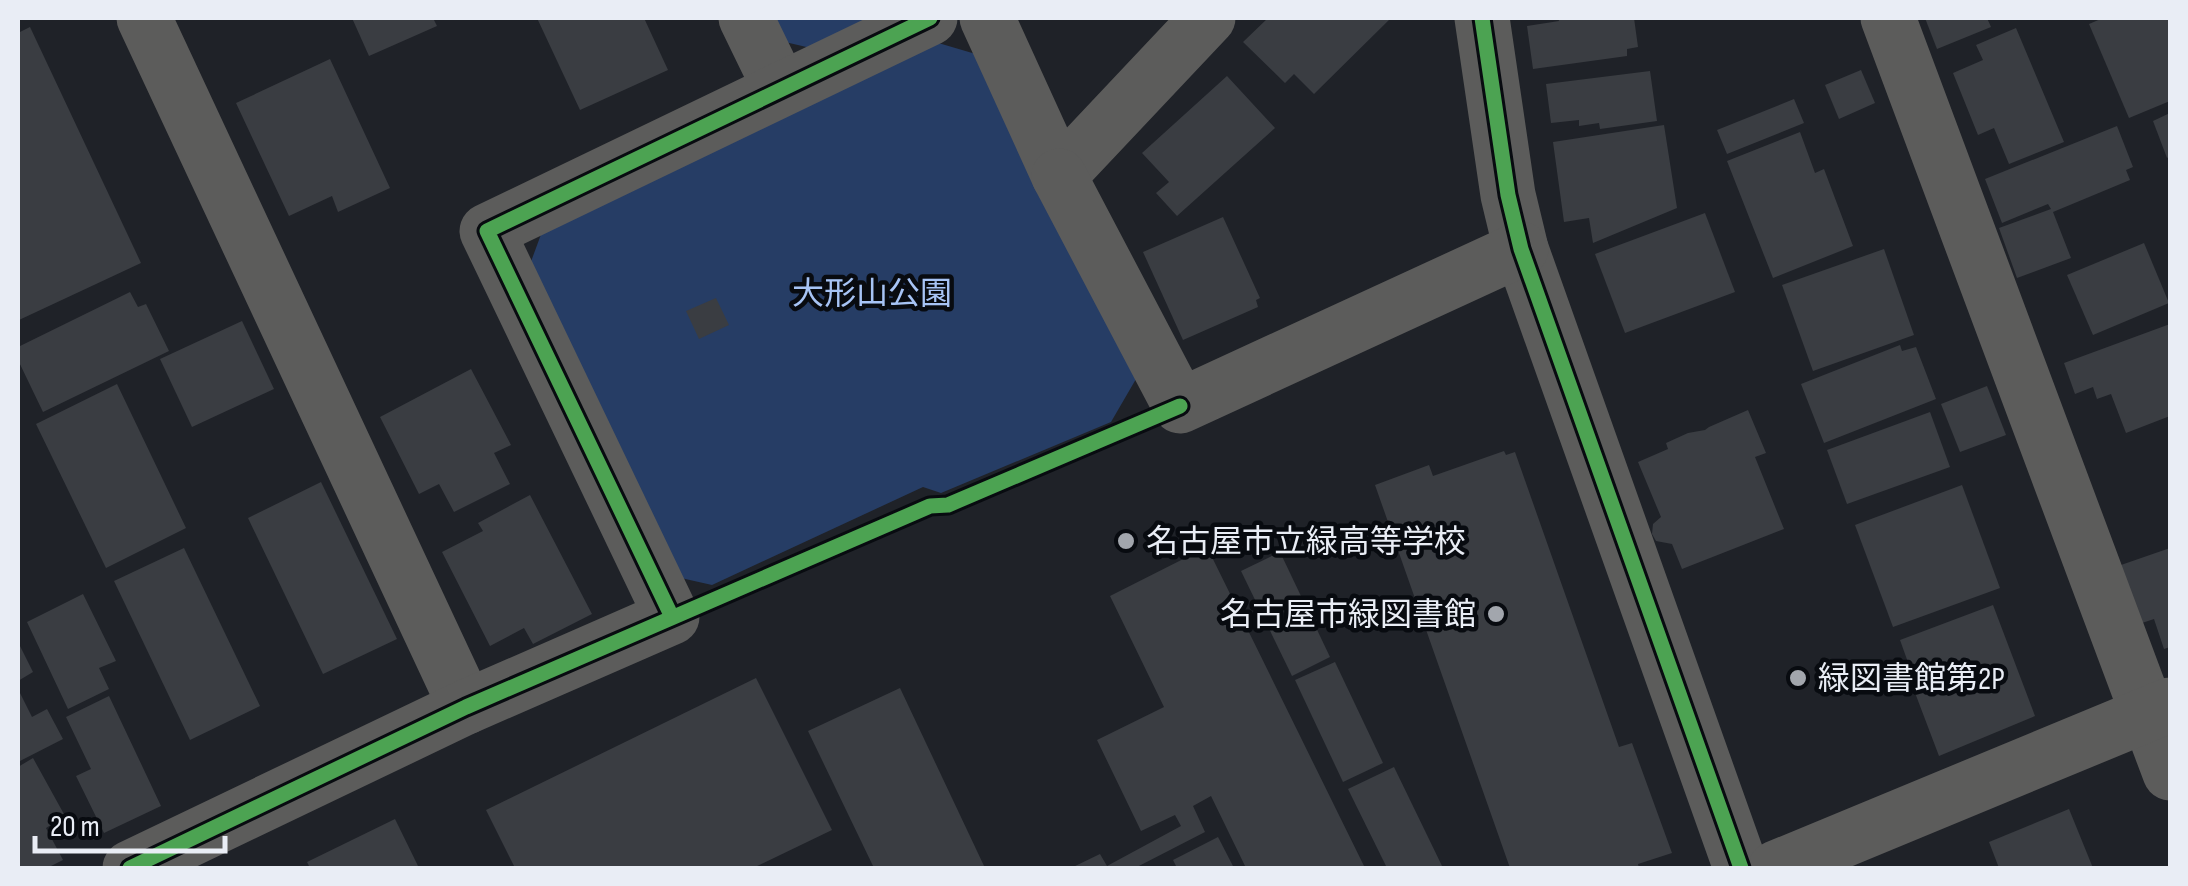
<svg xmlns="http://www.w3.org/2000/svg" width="2188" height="886" font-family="'Sofia Sans Condensed','Noto Sans JP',sans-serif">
<rect width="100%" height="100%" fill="#1f2228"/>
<!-- green -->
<g fill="#263d65">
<polygon points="773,18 880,18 815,49 785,42"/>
<polygon points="935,42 979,55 1136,379 1111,422 941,493 923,487 712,585 681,578 529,267 543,229"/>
</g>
<!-- building -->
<g fill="#3a3d42">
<polygon points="352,18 433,18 437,26 369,56"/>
<polygon points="537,18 644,18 668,70 580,110"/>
<polygon points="1268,18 1391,18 1314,94 1294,74 1285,83 1243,42"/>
<polygon points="1558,18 1634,18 1638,47 1627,49 1627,56 1533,69 1527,26 1559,21"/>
<polygon points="1925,18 1987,18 1991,27 1937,49"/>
<polygon points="2103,18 2170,18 2170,101 2129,118 2089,24"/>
<polygon points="30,27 141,263 19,320 18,33"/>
<polygon points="2016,28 2064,142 2009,164 1994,128 1978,135 1953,73 1983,60 1976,45"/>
<polygon points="330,59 390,188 338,212 332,196 289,216 236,103"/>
<polygon points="1861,70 1875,103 1839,119 1825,85"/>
<polygon points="1650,71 1657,121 1600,129 1599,123 1579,126 1579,120 1551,123 1546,84"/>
<polygon points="1227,76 1275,128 1177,216 1156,193 1169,182 1142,153"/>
<polygon points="1794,99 1804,123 1727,154 1717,130"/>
<polygon points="2170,113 2170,156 2167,158 2153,121"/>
<polygon points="1664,125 1677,208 1593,243 1589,218 1564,222 1553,142"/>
<polygon points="2117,126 2133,167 2126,170 2130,180 2053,212 2071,258 2017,278 1999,228 2051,209 2048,204 2002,223 1985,179"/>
<polygon points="1800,132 1815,173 1824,169 1853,246 1773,278 1727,161"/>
<polygon points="1705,213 1735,292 1625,333 1595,254"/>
<polygon points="1223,217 1260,298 1256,300 1258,307 1183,340 1143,252"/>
<polygon points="2144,243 2169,303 2093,335 2067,275"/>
<polygon points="1884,249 1914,335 1813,371 1782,285"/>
<polygon points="130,292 138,307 146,304 169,351 43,412 18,360 18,347"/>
<polygon points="716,298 729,325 699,339 686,311"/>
<polygon points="242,321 274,389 192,427 160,359"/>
<polygon points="2170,324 2170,416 2126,433 2111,394 2097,399 2093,387 2075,394 2064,363"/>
<polygon points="1900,345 1902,351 1916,347 1936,399 1824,443 1801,384"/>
<polygon points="471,369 511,445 494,453 510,484 454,512 439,484 419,494 380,417"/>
<polygon points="117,384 186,528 106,568 36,424"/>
<polygon points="1987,386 2006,435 1960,452 1941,404"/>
<polygon points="1748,410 1766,453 1755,457 1784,529 1682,569 1672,544 1656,541 1652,534 1653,524 1661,517 1638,462 1668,449 1666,443 1688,433 1705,430 1709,427"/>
<polygon points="1930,412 1950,467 1847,504 1827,450"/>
<polygon points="1504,451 1506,455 1515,452 1619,747 1632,743 1672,853 1638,864 1639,868 1510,868 1375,485 1429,465 1433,476"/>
<polygon points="321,482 397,639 323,674 248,518"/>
<polygon points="1962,485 2000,588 1893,627 1855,525"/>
<polygon points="530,495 592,614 533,644 524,628 490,646 442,552 483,531 478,523"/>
<polygon points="1207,547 1365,868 1246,868 1211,796 1193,806 1205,832 1135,868 1071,868 1100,854 1107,866 1181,826 1175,815 1141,831 1097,740 1164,707 1110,596"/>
<polygon points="184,548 260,706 190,740 114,581"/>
<polygon points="2170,548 2170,647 2164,649 2154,619 2142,623 2121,565"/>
<polygon points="1280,552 1330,657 1292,676 1241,571"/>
<polygon points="83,594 116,661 99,668 109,689 68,709 27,622"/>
<polygon points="1993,605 2035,716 1939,756 1906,669 1910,668 1900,640"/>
<polygon points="18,642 33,672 18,681"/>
<polygon points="1335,662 1383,763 1343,782 1295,680"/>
<polygon points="756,678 832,830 753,868 515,868 486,810"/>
<polygon points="900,688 985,868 874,868 808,731"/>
<polygon points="18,689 32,717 47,709 63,739 18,762"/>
<polygon points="109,696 161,806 104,833 76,776 91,769 66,717"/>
<polygon points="33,758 65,816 46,828 63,860 47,868 18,868 18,767"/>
<polygon points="1394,767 1443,868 1387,868 1348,789"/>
<polygon points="2069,809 2093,868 1999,868 1989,842"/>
<polygon points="395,819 419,868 310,868 307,862"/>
<polygon points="1218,837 1234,868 1177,868 1173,860"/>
</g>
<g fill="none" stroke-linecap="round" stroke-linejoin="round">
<!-- path -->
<polyline stroke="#5b5c5e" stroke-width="6" stroke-dasharray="8 5" stroke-linecap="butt" points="728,593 930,506 948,505 1127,429"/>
<!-- minor -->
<g stroke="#5c5c5b" stroke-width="55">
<polyline points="144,18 466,707"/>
<polyline points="746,18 780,88"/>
<polyline points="987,18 1059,176 1208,18"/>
<polyline points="1482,18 1508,195 1521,249 1741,868"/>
<polyline points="1888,18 2170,773"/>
<polyline points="1059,176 1180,406 1521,249"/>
<polyline points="130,868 466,707 672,617 487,231 930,18"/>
<polyline points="1776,868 2170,705"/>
</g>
<defs>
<g id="cycleway">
<polyline points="1482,18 1508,195 1521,249 1741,868"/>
<polyline points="672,617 487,231 930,18"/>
<polyline points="130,868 466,707 930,506 948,505 1180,406"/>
</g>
</defs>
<!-- cycleway casing -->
<use href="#cycleway" stroke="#080b10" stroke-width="21"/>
<!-- cycleway -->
<use href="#cycleway" stroke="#4ca352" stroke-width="15"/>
</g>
<!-- markers -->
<g fill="#a2a6ad" stroke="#080b10" stroke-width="4">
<circle cx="1126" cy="541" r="10"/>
<circle cx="1496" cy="614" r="10"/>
<circle cx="1798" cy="678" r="10"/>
</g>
<g text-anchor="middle" stroke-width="9" stroke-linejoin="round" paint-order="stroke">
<!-- park labels -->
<g font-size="32" fill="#a7c4f5" stroke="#080b10">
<text x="872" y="304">大形山公園</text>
</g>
<!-- poi labels -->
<g font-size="32" fill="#e9edf5" stroke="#080b10" text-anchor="start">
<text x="1146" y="552">名古屋市立緑高等学校</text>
<text x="1476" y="625" text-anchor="end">名古屋市緑図書館</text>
<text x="1818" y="689">緑図書館第2P</text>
</g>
</g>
<!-- border -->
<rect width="2188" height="886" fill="none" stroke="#e9edf5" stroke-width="40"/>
<!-- scale -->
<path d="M35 836v15h190v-15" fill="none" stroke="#e9edf5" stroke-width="5"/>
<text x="50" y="836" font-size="30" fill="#e9edf5" stroke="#080b10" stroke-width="8" paint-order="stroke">20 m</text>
</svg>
